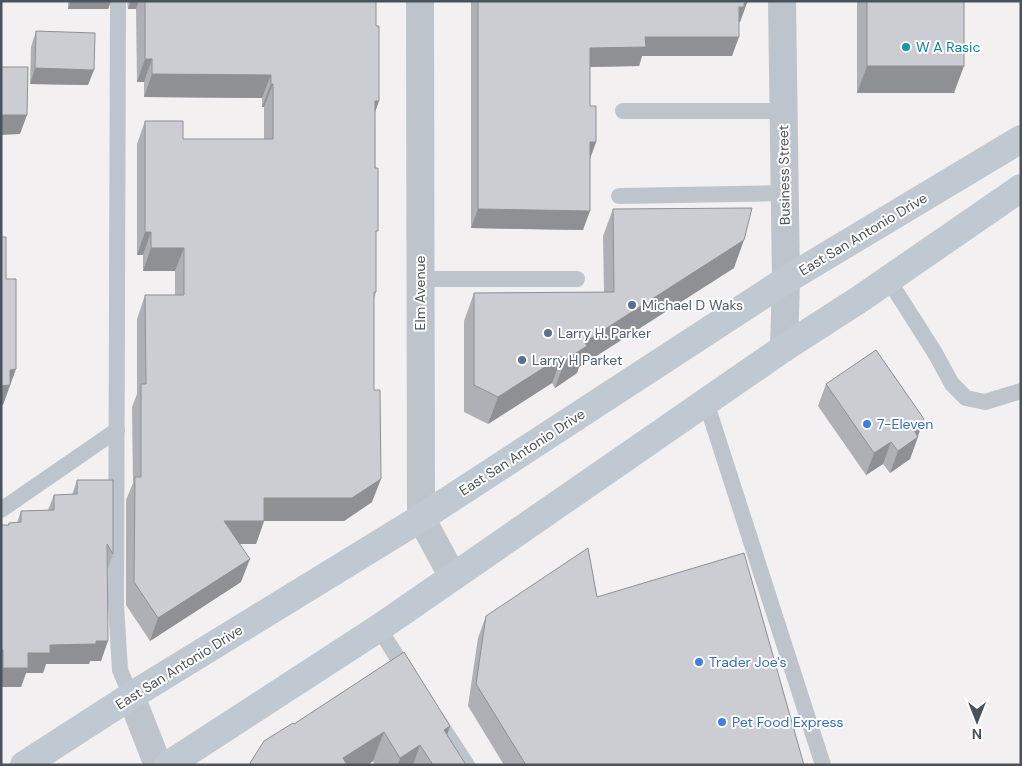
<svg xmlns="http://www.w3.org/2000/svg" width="1022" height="766" font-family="'DM Sans',sans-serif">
<rect width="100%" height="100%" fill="#f2f0f0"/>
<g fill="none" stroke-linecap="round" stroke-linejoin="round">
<!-- service -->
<g stroke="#bec4cb" stroke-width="16">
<polyline points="118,1 116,605 120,670 131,696"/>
<polyline points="623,111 783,111"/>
<polyline points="619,196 785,193"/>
<polyline points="420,279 577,279"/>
<polyline points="888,279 935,353 952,384 966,398 985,402 1021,391"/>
<polyline points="706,402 823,765"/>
<polyline points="1,510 117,430"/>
<polyline points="379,628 408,675"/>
<polyline points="435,716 467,765"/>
</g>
<!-- minor -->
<g stroke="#bec4cb" stroke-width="28">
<polyline points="420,1 421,518 453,577"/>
<polyline points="782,1 786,280 784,348"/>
<polyline points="131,696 158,765"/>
</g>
<!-- secondary -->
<g stroke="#c0c8d1" stroke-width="28">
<polyline points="24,765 131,696 421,518 786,280 1021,139"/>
<polyline points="168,765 379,628 784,348 860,299 1021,188"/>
</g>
</g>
<!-- wall -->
<g fill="#afb0b5">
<polygon points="68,1 111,1 108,9 68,9"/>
<polygon points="127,1 376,1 375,112 376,292 374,299 372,502 344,521 264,521 256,544 239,544 241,582 150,641 126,605 126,500 133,483 132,407 137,394 137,319 145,295 175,295 175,271 143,271 143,255 137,255 137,144 145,121 183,139 264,139 264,107 262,107 262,98 144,97 144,82 137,82 136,9 128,9"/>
<polygon points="471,1 747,1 740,22 739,22 732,56 642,56 639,66 590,67 590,106 596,142 590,159 583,230 471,228"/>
<polygon points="857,1 964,1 954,93 857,93"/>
<polygon points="36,31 88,85 30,84 31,47"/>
<polygon points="613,209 734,268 579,367 577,373 555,388 552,383 488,424 464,412 464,321 474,293 604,292 603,236"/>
<polygon points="826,384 918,436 918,437 910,459 890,473 883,464 866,475 818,406"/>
<polygon points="77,480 113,554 107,571 101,661 90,661 89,664 46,664 43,673 26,673 21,687 1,687 1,525 8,525 9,523 17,523 21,511 48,510 54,495 72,495"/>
<polygon points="597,597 804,765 504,765 468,706 478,638 486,616"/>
<polygon points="294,724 450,726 447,735 466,765 375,765 373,761 368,765 249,765 250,763"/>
</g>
<!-- shaded-wall -->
<g fill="#8e9093">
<polygon points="71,1 111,1 108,9 68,9"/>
<polygon points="131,1 139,1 136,9 128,9"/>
<polygon points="744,3 747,3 740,22 739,22 739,7"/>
<polygon points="645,37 739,37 732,56 642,56 639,66 583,67 590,48"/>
<polygon points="145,59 152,59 144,82 137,82"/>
<polygon points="867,66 964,66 954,93 857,93"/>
<polygon points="35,68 94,70 88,85 30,84"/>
<polygon points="152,74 271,75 262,98 144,97"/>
<polygon points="271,84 273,84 264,107 262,107"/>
<polygon points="375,101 379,101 371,124"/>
<polygon points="1,115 27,115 20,134 1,135"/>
<polygon points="590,142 596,142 589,161"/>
<polygon points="478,209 590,211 583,230 471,228"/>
<polygon points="145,232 151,232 143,255 137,255"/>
<polygon points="744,240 734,268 579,367 577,373 555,388 565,360 585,342"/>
<polygon points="151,248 184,248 175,271 143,271"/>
<polygon points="562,356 552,383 488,424 498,397"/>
<polygon points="16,369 3,405 1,405 1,386 10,370"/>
<polygon points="924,419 910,459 890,473 898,451 912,427"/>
<polygon points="891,442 883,464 866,475 874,453"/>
<polygon points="381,479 372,502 344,521 264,521 256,544 215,544 224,521 264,498"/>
<polygon points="250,559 241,582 150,641 158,618"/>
<polygon points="96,641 108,641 101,661 90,661 89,664 46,664 43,673 26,673 21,687 1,687 1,672 3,668 28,653 50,645"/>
<polygon points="450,726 440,756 444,730"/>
<polygon points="384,732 373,761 368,765 340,765 343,758"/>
<polygon points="420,745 413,765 398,765 400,758"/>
</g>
<!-- building -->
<g fill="#cbcdd2" stroke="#8e9093">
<polygon points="145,1 376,1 376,26 379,26 379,101 375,101 375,168 378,168 378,231 376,231 376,292 374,292 374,390 380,390 381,479 352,498 264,498 264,521 224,521 250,559 158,618 134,582 135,477 141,477 141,384 146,384 145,295 184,295 184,248 151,248 151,232 145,232 145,121 183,121 183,139 273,139 273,84 271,84 271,75 152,74 152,59 145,59"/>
<polygon points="478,1 747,1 747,3 744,3 744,7 739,7 739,37 645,37 646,47 590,48 590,106 596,106 596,142 590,142 590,211 478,209"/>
<rect x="867" y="1" width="97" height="65"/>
<polygon points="36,31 95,33 94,70 35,68"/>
<polygon points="1,67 28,67 27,115 1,115"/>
<polygon points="752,208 744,240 585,342 587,346 565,360 562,356 498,397 474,385 474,293 614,292 613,209"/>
<polygon points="1,237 6,237 6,279 16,279 16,369 10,370 10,385 1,386"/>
<polygon points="876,350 924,419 912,427 918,437 898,451 891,442 874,453 826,384"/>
<polygon points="77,480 113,480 113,554 107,544 108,641 96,641 96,644 50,645 50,653 28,653 28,668 3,668 3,650 1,650 1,525 9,525 9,523 21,522 21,511 54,510 54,495 77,494"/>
<polygon points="588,548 597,597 744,553 804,765 526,765 476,684 486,616"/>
<polygon points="404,652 450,726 444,730 466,765 433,765 420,745 400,758 384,732 343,758 347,765 251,765 250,763 264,741 293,723 294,724"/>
</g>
<!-- markers -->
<circle fill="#0f9aa8" stroke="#fff" stroke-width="2" cx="906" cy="47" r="5"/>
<g fill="#5c6f8a" stroke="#fff" stroke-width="2">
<circle cx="632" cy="305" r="5"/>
<circle cx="548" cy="333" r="5"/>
<circle cx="522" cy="360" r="5"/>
</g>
<g fill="#3f7fe0" stroke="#fff" stroke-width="2">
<circle cx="867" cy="424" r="5"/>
<circle cx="699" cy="662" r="5"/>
<circle cx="722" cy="722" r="5"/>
</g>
<g text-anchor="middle" stroke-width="4" stroke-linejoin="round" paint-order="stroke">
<!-- culture labels -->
<g font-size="14" fill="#0d838f" stroke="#fff" text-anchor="start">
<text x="916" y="52">W A Rasic</text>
</g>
<!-- street labels -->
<g font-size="14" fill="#4a535b" stroke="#fff">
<text transform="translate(784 175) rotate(-91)" y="5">Business Street</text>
<text transform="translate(863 234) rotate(-31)" y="5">East San Antonio Drive</text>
<text transform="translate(420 293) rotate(-90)" y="5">Elm Avenue</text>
<text transform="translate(522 452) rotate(-33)" y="5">East San Antonio Drive</text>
<text transform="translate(179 667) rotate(-32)" y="5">East San Antonio Drive</text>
</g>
<!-- service labels -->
<g font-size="14" fill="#4e5e75" stroke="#fff" text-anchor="start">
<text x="642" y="310">Michael D Waks</text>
<text x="558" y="338">Larry H. Parker</text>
<text x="532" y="365">Larry H Parket</text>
</g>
<!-- shop labels -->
<g font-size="14" fill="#366cbe" stroke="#fff" text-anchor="start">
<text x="877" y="429">7-Eleven</text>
<text x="709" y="667">Trader Joe's</text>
<text x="732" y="727">Pet Food Express</text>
</g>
</g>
<!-- border -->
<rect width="1022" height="766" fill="none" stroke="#4a535b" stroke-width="5"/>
<!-- north arrow -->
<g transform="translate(977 721) rotate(180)" stroke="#ffffff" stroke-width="4" paint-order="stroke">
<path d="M0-4L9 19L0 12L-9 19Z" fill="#4a535b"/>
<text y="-8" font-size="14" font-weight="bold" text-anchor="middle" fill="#4a535b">N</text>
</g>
</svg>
